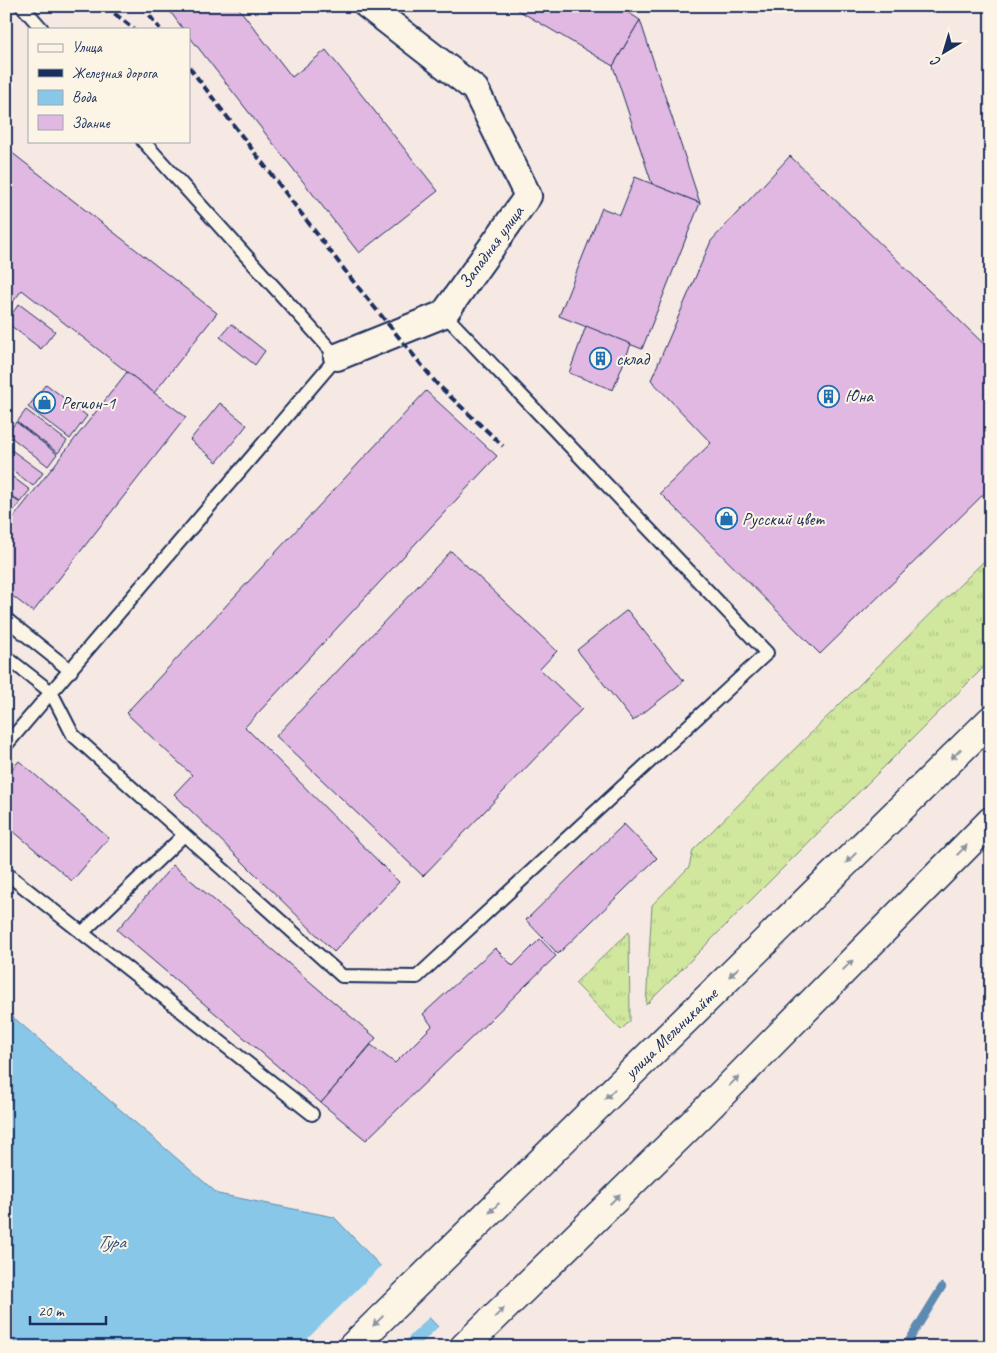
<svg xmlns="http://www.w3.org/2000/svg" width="997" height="1353" font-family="Caveat,sans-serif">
<defs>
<pattern id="grass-tufts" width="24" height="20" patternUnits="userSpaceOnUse" patternTransform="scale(1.25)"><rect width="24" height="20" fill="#d0e79d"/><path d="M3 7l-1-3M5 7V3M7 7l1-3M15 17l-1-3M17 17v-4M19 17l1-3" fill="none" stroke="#b2c68a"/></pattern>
</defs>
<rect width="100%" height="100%" fill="#f6e9e4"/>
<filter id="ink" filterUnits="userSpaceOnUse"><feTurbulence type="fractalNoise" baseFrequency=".02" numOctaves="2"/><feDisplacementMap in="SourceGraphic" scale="10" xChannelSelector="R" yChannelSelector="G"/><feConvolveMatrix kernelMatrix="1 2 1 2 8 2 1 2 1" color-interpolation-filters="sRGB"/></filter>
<g filter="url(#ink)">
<!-- grass -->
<g fill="url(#grass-tufts)" stroke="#768b7e">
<polygon points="991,554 991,660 646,1005 652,905 689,867 693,850"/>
<polygon points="629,932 630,1021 621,1030 575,983"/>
</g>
<!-- water -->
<polygon fill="#88c7e8" stroke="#5c8ab1" points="6,1011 218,1194 334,1217 457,1347 6,1347"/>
<!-- pier -->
<g fill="#f6e9e4">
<polygon points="383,1264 431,1315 399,1347 299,1347"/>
<polygon points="440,1325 459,1347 418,1347"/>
</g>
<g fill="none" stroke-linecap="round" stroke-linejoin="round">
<!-- stream -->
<polyline stroke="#5c8ab1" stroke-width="8" points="905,1347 942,1287"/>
</g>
<!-- building -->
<g fill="#e0b8e1" stroke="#1b2f5e">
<polygon points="166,6 237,6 292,77 326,50 438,191 359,253 189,36 189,29 183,29"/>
<polygon points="511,6 618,6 640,20 613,66"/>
<polygon points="640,20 700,203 652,184 613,66"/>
<polygon points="6,148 217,313 154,393 22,290 6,311"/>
<polygon points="790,156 991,351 991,487 820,654 660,493 711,443 651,380 711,241"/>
<polygon points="635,177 700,203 642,349 559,316 602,208 620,215"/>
<polygon points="19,304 55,331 41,349 6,322"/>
<polygon points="231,324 265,351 255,365 220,337"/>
<polygon points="586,326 631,344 613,390 569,373"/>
<polygon points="127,372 186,417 33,612 6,591 6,527"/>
<polygon points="46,384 87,416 70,439 28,407"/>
<polygon points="426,391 497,456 245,727 399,882 334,952 174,794 192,775 126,713"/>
<polygon points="220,403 247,425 217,462 190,440"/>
<polygon points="26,410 67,441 58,453 17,422"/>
<polygon points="16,422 57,454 48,466 7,434"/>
<polygon points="6,446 43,473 33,486 6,465"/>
<polygon points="6,472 30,490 20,502 6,492"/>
<polygon points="6,493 20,503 10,515 6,512"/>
<polygon points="451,551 557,651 540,669 582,709 423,876 276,736"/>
<polygon points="627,610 684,681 633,721 577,650"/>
<polygon points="6,663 14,669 6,679"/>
<polygon points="19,761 109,838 72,881 6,825 6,776"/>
<polygon points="624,824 657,858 558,954 526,920"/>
<polygon points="173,865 376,1038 321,1103 117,930"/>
<polygon points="540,939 556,956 366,1140 321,1103 371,1045 395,1063 432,1026 423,1014 495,948 513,966"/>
</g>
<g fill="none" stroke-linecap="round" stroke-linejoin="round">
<defs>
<g id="service">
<polyline points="22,6 42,29"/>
<polyline points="6,619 71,671"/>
<polyline points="6,657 51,692 73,735 342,976 417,977 767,653 444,314"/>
<polyline points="6,745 337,357 143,141"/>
<polyline points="6,873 312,1114"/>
<polyline points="82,933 184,835"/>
</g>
<polyline id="minor" points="337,357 444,314 528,196 475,89 368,6"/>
<g id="secondary">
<polyline points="352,1347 991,720"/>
<polyline points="464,1347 700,1116 991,821"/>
</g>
</defs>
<!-- service casing -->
<use href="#service" stroke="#1b2f5e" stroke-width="16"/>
<!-- minor casing -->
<use href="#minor" stroke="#1b2f5e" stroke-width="30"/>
<!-- secondary casing -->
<use href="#secondary" stroke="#1b2f5e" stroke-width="31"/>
<!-- service -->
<use href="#service" stroke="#fcf5e5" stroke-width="12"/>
<!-- minor -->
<use href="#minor" stroke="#fcf5e5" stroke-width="26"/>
<!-- secondary -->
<use href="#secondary" stroke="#fcf5e5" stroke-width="28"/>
<!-- rail -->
<g stroke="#1b2f5e" stroke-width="4" stroke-dasharray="8 4" stroke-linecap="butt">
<polyline points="105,6 134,29"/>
<polyline points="142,6 160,29"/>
<polyline points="189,67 353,281 437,384 503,446"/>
</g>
</g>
<!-- one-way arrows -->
<defs><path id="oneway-solid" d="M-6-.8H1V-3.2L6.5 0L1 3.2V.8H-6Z" transform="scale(1.25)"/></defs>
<g fill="#8c92a2">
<use href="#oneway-solid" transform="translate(956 754) rotate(135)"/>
<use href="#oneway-solid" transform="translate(962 850) rotate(-45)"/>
<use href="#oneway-solid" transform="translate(851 858) rotate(136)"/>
<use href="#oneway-solid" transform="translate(848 965) rotate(-45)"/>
<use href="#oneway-solid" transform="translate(734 972) rotate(136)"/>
<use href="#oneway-solid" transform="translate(734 1081) rotate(-45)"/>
<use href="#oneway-solid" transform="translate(610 1094) rotate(136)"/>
<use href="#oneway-solid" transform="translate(615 1199) rotate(-44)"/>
<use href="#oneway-solid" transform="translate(494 1208) rotate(136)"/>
<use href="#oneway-solid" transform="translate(499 1313) rotate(-44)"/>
<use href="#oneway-solid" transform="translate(378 1321) rotate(136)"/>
</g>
</g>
<!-- icons -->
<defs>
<symbol id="building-ring" viewBox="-11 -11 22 22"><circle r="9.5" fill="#fcf5e5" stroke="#1f6fb2" stroke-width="1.5"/><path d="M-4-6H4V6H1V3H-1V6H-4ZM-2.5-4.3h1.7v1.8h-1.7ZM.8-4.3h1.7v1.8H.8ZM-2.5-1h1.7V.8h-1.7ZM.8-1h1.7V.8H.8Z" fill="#1f6fb2"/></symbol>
<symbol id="shop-ring" viewBox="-11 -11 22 22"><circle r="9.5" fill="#fcf5e5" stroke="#1f6fb2" stroke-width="1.5"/><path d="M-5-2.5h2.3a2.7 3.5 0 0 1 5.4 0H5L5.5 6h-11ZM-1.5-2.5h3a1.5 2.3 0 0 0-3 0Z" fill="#1f6fb2"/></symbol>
</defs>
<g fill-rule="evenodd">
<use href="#building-ring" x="588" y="346" width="25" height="25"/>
<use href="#building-ring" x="816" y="384" width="25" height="25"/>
<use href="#shop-ring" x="32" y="390" width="25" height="25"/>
<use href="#shop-ring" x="714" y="506" width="25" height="25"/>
</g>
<g text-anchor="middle" stroke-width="4" stroke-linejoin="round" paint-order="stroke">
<!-- street labels -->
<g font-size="18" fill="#1b2f5e" stroke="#fcf5e5">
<text transform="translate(491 247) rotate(-54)" y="6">Западная улица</text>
<text transform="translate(671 1033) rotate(-44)" y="6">улица Мельникайте</text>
</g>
<!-- poi labels -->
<g font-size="18" fill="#1b2f5e" stroke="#fcf5e5" text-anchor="start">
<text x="616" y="365">склад</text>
<text x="845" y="402">Юна</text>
<text x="61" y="409">Регион-1</text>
<text x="742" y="525">Русский цвет</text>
</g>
<!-- water labels -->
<g font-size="19" font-style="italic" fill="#365580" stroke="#fcf5e5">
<text x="111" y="1248">Тура</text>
</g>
</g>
<!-- margin -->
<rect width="997" height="1353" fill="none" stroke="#fcf5e5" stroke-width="25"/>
<rect x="12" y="12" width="972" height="1328" fill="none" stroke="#1b2f5e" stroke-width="2" filter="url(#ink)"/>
<!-- legend -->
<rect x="28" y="28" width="162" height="115" fill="#fcf5e5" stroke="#a2a6af"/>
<rect x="38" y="44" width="25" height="8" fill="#fcf5e5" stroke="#a2a6af"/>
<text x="72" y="52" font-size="15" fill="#1b2f5e">Улица</text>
<rect x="38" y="69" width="25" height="8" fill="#1b2f5e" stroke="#a2a6af"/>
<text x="72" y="78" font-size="15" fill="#1b2f5e">Железная дорога</text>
<rect x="38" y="90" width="25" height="15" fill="#88c7e8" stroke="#a2a6af"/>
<text x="72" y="102" font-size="15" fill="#1b2f5e">Вода</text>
<rect x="38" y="115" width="25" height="15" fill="#e0b8e1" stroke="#a2a6af"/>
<text x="72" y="128" font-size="15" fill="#1b2f5e">Здание</text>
<!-- north arrow -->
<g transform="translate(944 52) rotate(218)" stroke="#fcf5e5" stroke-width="4" paint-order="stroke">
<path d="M0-4L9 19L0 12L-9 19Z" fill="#1b2f5e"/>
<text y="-8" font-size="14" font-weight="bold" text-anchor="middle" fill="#1b2f5e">С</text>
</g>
<!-- scale -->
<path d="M30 1316v8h76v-8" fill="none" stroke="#1b2f5e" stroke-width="2.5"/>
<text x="38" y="1316" font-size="15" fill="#1b2f5e" stroke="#fcf5e5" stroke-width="4" paint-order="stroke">20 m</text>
</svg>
